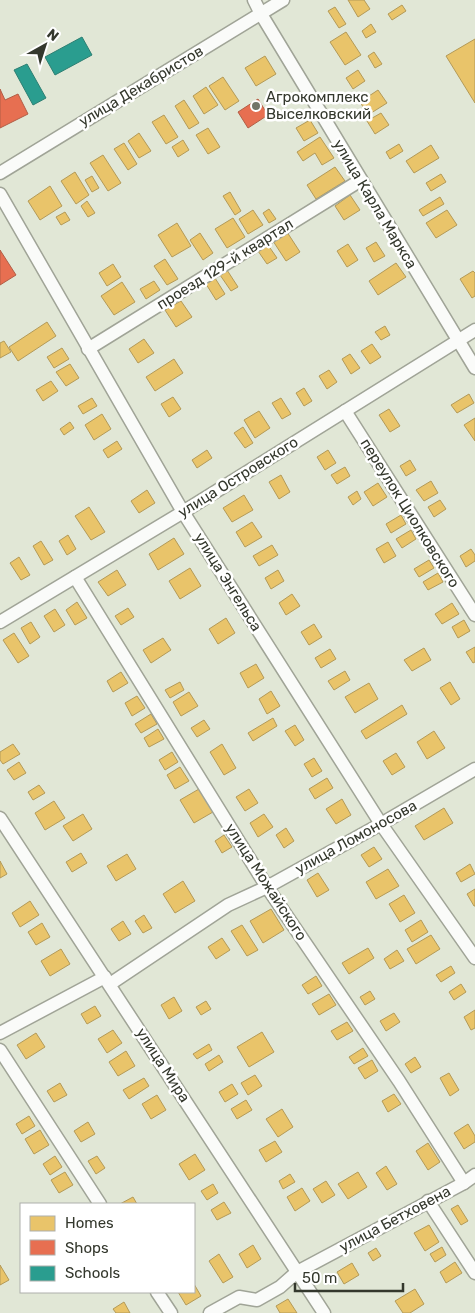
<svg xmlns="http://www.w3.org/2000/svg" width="475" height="1313" font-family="Rubik,sans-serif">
<rect width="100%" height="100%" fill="#e1e7d6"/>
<!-- homes -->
<g fill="#e9c46a" stroke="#b39a58">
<polygon points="348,0 364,0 370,9 358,17"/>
<polygon points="402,5 406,11 392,20 388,14"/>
<polygon points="335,7 346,24 339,28 328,11"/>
<polygon points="371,24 376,32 366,38 362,31"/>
<polygon points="346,32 361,55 345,65 330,42"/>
<polygon points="475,39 475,103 446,56"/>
<polygon points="374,52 382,64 375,68 368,56"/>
<polygon points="265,56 276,74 256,86 245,68"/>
<polygon points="358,70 365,81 353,89 346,78"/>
<polygon points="223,77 239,101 225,110 209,86"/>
<polygon points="206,87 218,105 204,114 193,96"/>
<polygon points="378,90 387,103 368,115 360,102"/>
<polygon points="184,100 199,123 189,129 175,106"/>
<polygon points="381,113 389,125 375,134 367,121"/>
<polygon points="164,115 178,137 166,144 152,122"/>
<polygon points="310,120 318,133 304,141 296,128"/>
<polygon points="208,128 220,147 208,154 196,135"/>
<polygon points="139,133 151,151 139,158 128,141"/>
<polygon points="320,137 334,158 322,165 315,153 303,161 297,152"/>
<polygon points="183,140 189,150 178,157 172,147"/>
<polygon points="124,143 137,164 128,170 114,149"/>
<polygon points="399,144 403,151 390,159 386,152"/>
<polygon points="431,145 439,158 414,173 406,161"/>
<polygon points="103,155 121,183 108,191 90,163"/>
<polygon points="335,167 345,181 316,199 307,185"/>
<polygon points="75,172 89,195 76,204 61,181"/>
<polygon points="441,174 446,182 431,191 426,183"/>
<polygon points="92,176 99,188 92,192 85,180"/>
<polygon points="50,186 62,206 40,220 28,201"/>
<polygon points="230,192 241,211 235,215 223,196"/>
<polygon points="350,195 360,210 344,220 335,206"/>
<polygon points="440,197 444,204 423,216 419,210"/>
<polygon points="87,201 95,213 88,217 81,206"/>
<polygon points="269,209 276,219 269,223 263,213"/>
<polygon points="253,210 263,225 248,234 239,219"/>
<polygon points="447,210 457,225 436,238 426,223"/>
<polygon points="65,212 70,220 61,225 56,217"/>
<polygon points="233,218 245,237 227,248 215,229"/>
<polygon points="177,223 191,246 172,257 158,235"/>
<polygon points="287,232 300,252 286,261 273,241"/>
<polygon points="200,233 213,253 203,260 190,240"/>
<polygon points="376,242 385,256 374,262 366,248"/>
<polygon points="348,244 358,260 347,267 337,251"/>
<polygon points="268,245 277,258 267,264 258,251"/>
<polygon points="165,259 178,279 167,285 154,266"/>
<polygon points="396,263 406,277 378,295 369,281"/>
<polygon points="113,264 121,277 107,286 99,273"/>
<polygon points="227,270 238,287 231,291 220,275"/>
<polygon points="473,271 475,273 475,296 472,298 460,279"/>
<polygon points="215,278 225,294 216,300 206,284"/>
<polygon points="154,281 160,290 146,299 140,289"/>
<polygon points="122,282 135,302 114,315 101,296"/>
<polygon points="181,301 192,317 176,327 165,310"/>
<polygon points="47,322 56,336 18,361 9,347"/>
<polygon points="385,326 390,335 381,340 375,332"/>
<polygon points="144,339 154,353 138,363 129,349"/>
<polygon points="4,341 11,352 0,358 0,343"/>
<polygon points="372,344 381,357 370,364 361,351"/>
<polygon points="62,348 69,359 54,368 47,357"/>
<polygon points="350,354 360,368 351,374 342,359"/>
<polygon points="174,359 183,373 155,391 146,377"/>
<polygon points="70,364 79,378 66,386 56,372"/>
<polygon points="329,370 337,382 327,389 319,376"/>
<polygon points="51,381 58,391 43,401 36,390"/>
<polygon points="304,388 312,401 304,406 296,393"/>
<polygon points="469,394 474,403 457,413 451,405"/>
<polygon points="173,397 181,409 169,417 161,404"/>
<polygon points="92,398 97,406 83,414 78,406"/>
<polygon points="281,398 291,414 282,419 272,403"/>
<polygon points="389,409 400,426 390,432 379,415"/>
<polygon points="259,411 270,428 255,438 244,420"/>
<polygon points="102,414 111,429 94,440 85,425"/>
<polygon points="475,418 475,441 464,425"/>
<polygon points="70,422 74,428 64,435 60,429"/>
<polygon points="243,427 253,443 245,448 234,433"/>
<polygon points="117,441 122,449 108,458 103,450"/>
<polygon points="207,450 212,458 197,468 192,460"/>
<polygon points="328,450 336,463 325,470 317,457"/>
<polygon points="410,460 416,470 406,476 400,466"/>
<polygon points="345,467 350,476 337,484 331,475"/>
<polygon points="281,475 290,492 279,499 269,482"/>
<polygon points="431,481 438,493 424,501 416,490"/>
<polygon points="378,483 387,497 373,506 364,492"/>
<polygon points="147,490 155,503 139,513 131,501"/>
<polygon points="357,491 361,499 353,505 348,497"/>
<polygon points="244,495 253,510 232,522 223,508"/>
<polygon points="440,500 446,509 434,517 428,507"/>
<polygon points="89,507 105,532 91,540 75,516"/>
<polygon points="401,515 406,524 391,533 386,524"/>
<polygon points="252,522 262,537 245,547 236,532"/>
<polygon points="411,530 416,539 402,548 396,539"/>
<polygon points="68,535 76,549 67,555 59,541"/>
<polygon points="174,538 184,554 158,570 149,554"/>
<polygon points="41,541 53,560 44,565 33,546"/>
<polygon points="388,542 396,556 384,563 376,549"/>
<polygon points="272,545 278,555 259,566 253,556"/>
<polygon points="471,549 475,555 475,561 466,567 460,556"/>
<polygon points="19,557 30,575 21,580 10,563"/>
<polygon points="429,560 434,568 419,577 414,569"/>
<polygon points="190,568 201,586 180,599 169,581"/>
<polygon points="117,570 126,585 108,596 98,582"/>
<polygon points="278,570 284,581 271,589 265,578"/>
<polygon points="438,573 443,582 428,590 423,582"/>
<polygon points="292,594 300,606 286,615 279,603"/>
<polygon points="77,602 87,618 75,625 66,610"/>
<polygon points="452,603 459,614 442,624 435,614"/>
<polygon points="128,608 134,617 121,625 115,616"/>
<polygon points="55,609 65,625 54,632 44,616"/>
<polygon points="226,618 235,633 218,644 209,629"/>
<polygon points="464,620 470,631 458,638 452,627"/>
<polygon points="31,622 40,637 30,644 21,628"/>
<polygon points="314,624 322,637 309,645 301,632"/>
<polygon points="14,633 29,656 18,663 3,640"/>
<polygon points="163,638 171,650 151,663 143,650"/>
<polygon points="475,647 475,662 473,663 466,652"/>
<polygon points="424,648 431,660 412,671 404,660"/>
<polygon points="330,649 336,659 321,668 315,658"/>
<polygon points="256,664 264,678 248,688 240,673"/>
<polygon points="345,671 350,680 334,690 328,681"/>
<polygon points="121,672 128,683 113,692 107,681"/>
<polygon points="180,682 184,690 170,698 165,690"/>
<polygon points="450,682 460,699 451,705 440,688"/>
<polygon points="369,683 378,699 355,713 345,697"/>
<polygon points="271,691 280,706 267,714 259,699"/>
<polygon points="189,692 198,706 181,716 173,702"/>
<polygon points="137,696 145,708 132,716 125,703"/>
<polygon points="402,705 407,714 366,739 361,731"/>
<polygon points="151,714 157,724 141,733 135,724"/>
<polygon points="273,718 277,726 253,741 248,733"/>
<polygon points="204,720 210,729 197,737 191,728"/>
<polygon points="295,725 304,740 295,746 285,731"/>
<polygon points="158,729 164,739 149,747 144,738"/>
<polygon points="434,731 445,748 427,759 417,742"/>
<polygon points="13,744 20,754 3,764 0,760 0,752"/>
<polygon points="222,744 236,768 224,775 210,752"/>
<polygon points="172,752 178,762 165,770 159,760"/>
<polygon points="396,753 405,767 392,775 383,761"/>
<polygon points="314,758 322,771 312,777 304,764"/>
<polygon points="19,762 26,773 14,780 7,770"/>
<polygon points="180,767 189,781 175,789 167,775"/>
<polygon points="327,778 333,788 315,799 309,789"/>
<polygon points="39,785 45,793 33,800 28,792"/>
<polygon points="199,789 213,812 194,823 180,800"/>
<polygon points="249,789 258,803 245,811 236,797"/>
<polygon points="342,799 351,815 336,824 326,809"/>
<polygon points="54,801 65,818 45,830 35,813"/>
<polygon points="444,808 453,823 424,840 415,826"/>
<polygon points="83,814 92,829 73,841 63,826"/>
<polygon points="264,814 273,827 258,837 250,823"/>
<polygon points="286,828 294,841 284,848 276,835"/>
<polygon points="224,835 232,847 222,853 215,841"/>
<polygon points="374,847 382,859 369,867 361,855"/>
<polygon points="81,853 87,863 72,872 66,862"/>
<polygon points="127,854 136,869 116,881 107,866"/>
<polygon points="0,861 7,874 0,878"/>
<polygon points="470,864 475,874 461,882 456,873"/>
<polygon points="388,869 399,886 376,899 366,882"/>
<polygon points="318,873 329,890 317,897 307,880"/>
<polygon points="183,881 195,901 175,913 163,894"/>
<polygon points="475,889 475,906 474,906 467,894"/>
<polygon points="404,895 415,913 400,922 389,904"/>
<polygon points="30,901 39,915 20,927 12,913"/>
<polygon points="271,909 284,930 263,943 250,921"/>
<polygon points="144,915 152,928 143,933 135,921"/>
<polygon points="421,920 428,932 412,942 405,930"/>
<polygon points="123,921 131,934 119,941 111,929"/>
<polygon points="42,923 50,937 36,945 28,932"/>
<polygon points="242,925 258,950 247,956 231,931"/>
<polygon points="431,935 440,949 416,964 407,949"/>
<polygon points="222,938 230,950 216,959 208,947"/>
<polygon points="368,948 374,958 349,974 342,963"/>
<polygon points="61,949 70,964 50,976 41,961"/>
<polygon points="397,950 404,961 390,969 384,959"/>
<polygon points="451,966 455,973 441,982 436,975"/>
<polygon points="316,976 322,986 308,994 302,985"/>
<polygon points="461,984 466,992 454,1000 449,992"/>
<polygon points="370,991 375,999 365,1005 360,997"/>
<polygon points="329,994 336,1005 319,1015 312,1004"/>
<polygon points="174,997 182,1011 169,1019 161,1005"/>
<polygon points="206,1001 211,1009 201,1015 196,1007"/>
<polygon points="95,1006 101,1016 87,1024 81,1014"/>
<polygon points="475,1010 475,1028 471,1030 464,1017"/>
<polygon points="394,1013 400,1022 386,1031 380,1021"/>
<polygon points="347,1022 353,1031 337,1040 331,1031"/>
<polygon points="113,1030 122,1043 107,1053 98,1039"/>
<polygon points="262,1032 274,1052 249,1067 237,1047"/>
<polygon points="36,1033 45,1047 26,1059 17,1045"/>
<polygon points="209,1044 212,1050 197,1059 193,1054"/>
<polygon points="363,1048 368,1056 354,1064 349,1057"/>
<polygon points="126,1051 135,1066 118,1076 109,1062"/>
<polygon points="219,1055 223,1062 209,1071 205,1064"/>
<polygon points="415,1057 421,1067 411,1073 405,1064"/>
<polygon points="372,1060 378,1071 365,1079 358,1068"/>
<polygon points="449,1073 459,1090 450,1096 440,1078"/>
<polygon points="255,1075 262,1086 248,1095 241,1083"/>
<polygon points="144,1078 149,1086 129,1099 123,1090"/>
<polygon points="60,1083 67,1095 54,1102 47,1091"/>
<polygon points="232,1084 238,1094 225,1102 219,1092"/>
<polygon points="394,1094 401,1104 388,1112 382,1101"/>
<polygon points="157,1095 166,1110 151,1119 142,1104"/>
<polygon points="246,1100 252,1110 237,1119 231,1109"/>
<polygon points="282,1109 293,1127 278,1137 266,1119"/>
<polygon points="29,1116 35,1126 22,1134 16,1124"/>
<polygon points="88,1122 95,1134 81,1142 74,1131"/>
<polygon points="468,1124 475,1136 475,1142 464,1149 454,1133"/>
<polygon points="40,1130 49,1145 34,1154 25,1139"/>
<polygon points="275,1141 282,1152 266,1162 259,1150"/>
<polygon points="428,1143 440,1162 428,1170 416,1151"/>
<polygon points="195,1154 205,1170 189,1180 179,1164"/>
<polygon points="55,1156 62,1167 50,1175 43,1164"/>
<polygon points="97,1156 105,1168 96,1174 88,1161"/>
<polygon points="386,1166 397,1184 387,1190 376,1173"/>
<polygon points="65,1172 73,1185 59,1193 51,1180"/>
<polygon points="358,1172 367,1187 348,1199 338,1184"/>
<polygon points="290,1174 295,1182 283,1189 279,1181"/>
<polygon points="326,1181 335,1195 322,1203 313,1189"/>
<polygon points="213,1184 218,1193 207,1200 201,1191"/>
<polygon points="302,1188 310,1201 295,1211 287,1197"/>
<polygon points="133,1197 137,1204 120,1204"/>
<polygon points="224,1202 231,1213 217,1220 211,1210"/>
<polygon points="458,1205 468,1221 461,1225 451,1209"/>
<polygon points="429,1225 439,1242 425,1251 414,1233"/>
<polygon points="253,1245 261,1259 247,1268 239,1254"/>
<polygon points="442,1247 446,1255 435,1262 430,1254"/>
<polygon points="376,1248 381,1256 373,1261 368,1253"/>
<polygon points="219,1254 233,1277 223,1283 209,1261"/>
<polygon points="455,1262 462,1273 446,1283 440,1272"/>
<polygon points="352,1263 359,1275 344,1284 337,1272"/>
<polygon points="0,1265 9,1280 0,1285"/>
<polygon points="194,1284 201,1296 186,1305 178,1292 194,1292"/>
<polygon points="415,1289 424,1304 410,1313 403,1313 395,1301"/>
<polygon points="288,1299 297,1313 280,1313 276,1306"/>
<polygon points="124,1302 130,1313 116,1313 113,1309"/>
</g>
<!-- shops -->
<g fill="#e76f51" stroke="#b15e46">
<polygon points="0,89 5,100 18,94 28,114 0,128"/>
<polygon points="258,99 268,115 248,128 238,112"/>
<polygon points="0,250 16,275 0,285"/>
</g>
<!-- schools -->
<g fill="#2a9d8f" stroke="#2d7f72">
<polygon points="82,37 92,55 55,75 45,57"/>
<polygon points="27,64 46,98 33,105 14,70"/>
</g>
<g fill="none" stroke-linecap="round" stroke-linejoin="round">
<defs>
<g id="minor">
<polyline points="254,0 261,14 475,368"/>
<polyline points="0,173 283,0"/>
<polyline points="0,194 183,512 381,824 475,958"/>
<polyline points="88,349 361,180"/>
<polyline points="345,411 475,615"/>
<polyline points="75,577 267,887 399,1081 464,1183"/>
<polyline points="0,622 183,512 475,330"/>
<polyline points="0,818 324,1313"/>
<polyline points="110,984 228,905 267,887 381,824 475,769"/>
<polyline points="0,1033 105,977"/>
<polyline points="0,1050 100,1204"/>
<polyline points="428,1201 475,1273"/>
<polyline points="157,1292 171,1313"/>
<polyline points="210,1313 239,1297 257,1300 280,1287 297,1272 464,1183 475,1175"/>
</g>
</defs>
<!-- minor casing -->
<use href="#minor" stroke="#a0a497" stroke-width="15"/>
<!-- minor -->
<use href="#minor" stroke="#fafbf9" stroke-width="12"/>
</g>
<!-- markers -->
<circle fill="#717568" stroke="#fff" stroke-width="2" cx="256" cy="106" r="5"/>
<g text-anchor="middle" stroke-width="5" stroke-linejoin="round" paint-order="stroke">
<!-- street labels -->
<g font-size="15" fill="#34382d" stroke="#fff">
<text transform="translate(141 86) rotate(-31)" y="5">улица Декабристов</text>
<text transform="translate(375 204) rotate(59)" y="5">улица Карла Маркса</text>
<text transform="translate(225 264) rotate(-32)" y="5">проезд 129-й квартал</text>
<text transform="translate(238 477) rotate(-32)" y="5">улица Островского</text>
<text transform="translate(410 513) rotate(58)" y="5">переулок Циолковского</text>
<text transform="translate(228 582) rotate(58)" y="5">улица Энгельса</text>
<text transform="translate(356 837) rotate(-29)" y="5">улица Ломоносова</text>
<text transform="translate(266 882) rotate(57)" y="5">улица Можайского</text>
<text transform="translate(163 1065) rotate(57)" y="5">улица Мира</text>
<text transform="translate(395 1219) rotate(-28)" y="5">улица Бетховена</text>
</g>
<!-- poi labels -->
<g font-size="15" fill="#34382d" stroke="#fff" text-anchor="start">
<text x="266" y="102">Агрокомплекс<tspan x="266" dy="17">Выселковский</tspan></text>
</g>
</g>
<!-- legend -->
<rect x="20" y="1203" width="175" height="90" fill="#ffffff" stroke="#aeafab"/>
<rect x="30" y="1216" width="25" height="15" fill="#e9c46a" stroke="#aeafab"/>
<text x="65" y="1228" font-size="15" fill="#34382d">Homes</text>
<rect x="30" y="1240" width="25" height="15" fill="#e76f51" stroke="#aeafab"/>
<text x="65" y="1253" font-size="15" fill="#34382d">Shops</text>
<rect x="30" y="1266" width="25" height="15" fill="#2a9d8f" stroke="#aeafab"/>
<text x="65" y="1278" font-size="15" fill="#34382d">Schools</text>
<!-- north arrow -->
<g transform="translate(45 45) rotate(39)" stroke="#ffffff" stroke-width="4" paint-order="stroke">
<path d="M0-4L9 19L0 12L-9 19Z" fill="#34382d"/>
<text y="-8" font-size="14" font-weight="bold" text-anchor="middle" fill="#34382d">N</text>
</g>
<!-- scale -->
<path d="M295 1283v8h108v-8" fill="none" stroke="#34382d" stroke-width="2.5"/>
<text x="302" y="1283" font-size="15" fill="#34382d" stroke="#ffffff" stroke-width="4" paint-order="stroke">50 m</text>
</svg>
